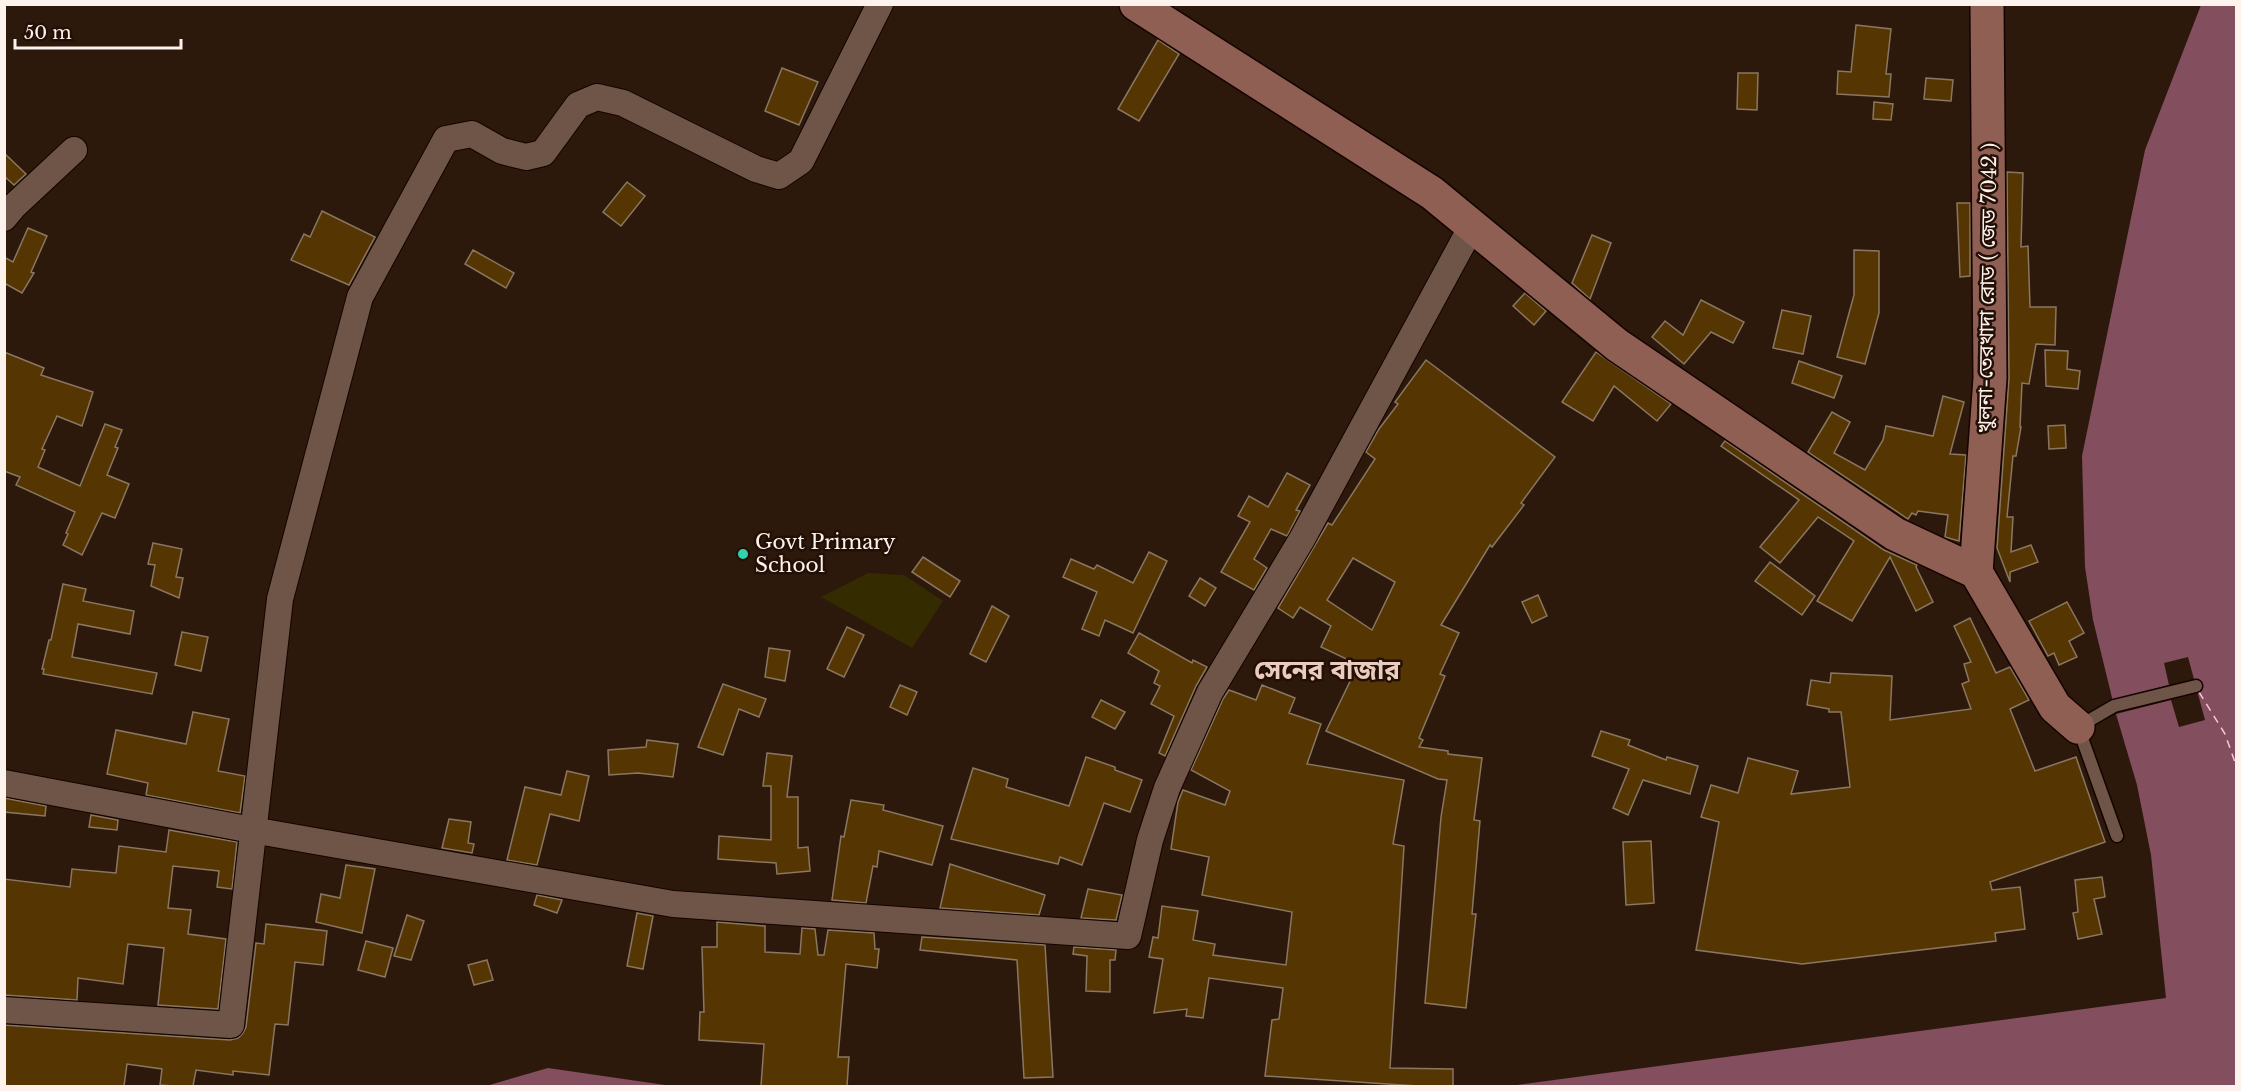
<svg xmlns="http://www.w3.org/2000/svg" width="2241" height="1091" font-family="'Libre Baskerville','Noto Sans Bengali',serif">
<rect width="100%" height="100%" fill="#2d180c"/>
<!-- green -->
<polygon fill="#342b00" points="868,573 904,575 943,601 912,648 821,597"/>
<!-- water -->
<g fill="#834e5e">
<polygon points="2201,5 2236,5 2236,1086 1510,1086 2166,998 2151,855 2137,785 2116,714 2093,620 2085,567 2082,456 2145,150"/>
<polygon points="548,1068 672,1086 486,1086"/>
</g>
<!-- pier -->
<polygon fill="#2d180c" points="2188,657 2205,720 2179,727 2171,700 2116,714 2113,700 2169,685 2164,663"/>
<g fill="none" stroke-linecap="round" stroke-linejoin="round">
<!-- ferry -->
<polyline stroke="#fac5d4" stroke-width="1.5" stroke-dasharray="8 6" stroke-linecap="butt" points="2199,692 2225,734 2236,765"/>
</g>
<!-- building -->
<g fill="#553603" stroke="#897761" stroke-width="1.5" fill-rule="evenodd">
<polygon points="1856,25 1891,29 1886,74 1891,74 1889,97 1837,94 1838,71 1851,72"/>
<polygon points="1158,40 1179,54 1139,121 1118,109"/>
<polygon points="782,68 818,82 799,125 765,111"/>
<polygon points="1738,73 1758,73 1757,110 1737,109"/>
<polygon points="1926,78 1953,80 1951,101 1924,99"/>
<polygon points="1874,102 1893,104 1891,120 1873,119"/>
<polygon points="4,153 26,174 14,185 4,176"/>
<polygon points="2007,172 2023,173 2021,247 2028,246 2030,307 2056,307 2055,345 2036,344 2029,384 2022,383 2020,427 2021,427 2016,456 2013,456 2007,517 2013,517 2011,552 2031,545 2038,562 2010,572 2010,582 1997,548 2009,378"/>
<polygon points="627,182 645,196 621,226 603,212"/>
<polygon points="1957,203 1970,203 1970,276 1960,277"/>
<polygon points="322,211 375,237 349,285 291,260 304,234 310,237"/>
<polygon points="28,228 47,236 31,272 34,273 22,293 4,283 4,257 13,262"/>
<polygon points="1592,235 1611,243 1590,299 1572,283"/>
<polygon points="473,250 514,273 506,288 465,264"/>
<polygon points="1854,250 1879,251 1879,313 1865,364 1837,357 1854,295"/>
<polygon points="1525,293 1546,311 1534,325 1513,306"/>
<polygon points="1701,300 1744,322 1733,343 1711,332 1684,364 1652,337 1665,321 1683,335"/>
<polygon points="1782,310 1811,316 1803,354 1773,348"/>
<polygon points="2045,350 2068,351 2067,369 2080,371 2078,389 2046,386"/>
<polygon points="4,352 44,368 41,375 93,392 82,426 57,416 42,449 45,450 38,467 80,486 105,424 122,430 115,447 118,448 107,475 129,484 115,518 102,513 82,555 63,545 68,534 66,533 75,512 16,485 20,477 4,471"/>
<polygon points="1596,352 1671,404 1657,421 1614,386 1593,421 1562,402"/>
<path d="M1426 360 1555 457 1521 503 1524 505 1492 547 1490 545 1441 625 1459 633 1440 674 1445 676 1419 738 1423 740 1419 747 1448 751V754L1482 758 1474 820 1480 821 1472 914H1476L1466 1008 1425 1003 1441 817 1447 780 1438 779 1326 731 1357 667 1353 666 1355 663 1321 647 1331 626 1300 607 1293 618 1278 608 1328 523 1332 525 1375 459 1366 452 1379 429 1398 404 1395 402ZM1353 558 1395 582 1372 630 1327 600Z"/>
<polygon points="1799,361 1842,376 1834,398 1792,383"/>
<polygon points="1943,396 1964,402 1950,454 1966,455 1959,541 1945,537 1948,515 1918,511 1916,515 1912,513 1908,519 1808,452 1832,412 1850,422 1834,453 1865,470 1883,440 1886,426 1933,436"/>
<polygon points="2065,425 2066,448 2049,449 2048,426"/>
<polygon points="1725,441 1884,550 1917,565 1916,567 1933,602 1916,611 1890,557 1852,621 1817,601 1854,541 1818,517 1780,563 1760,547 1799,500 1721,446"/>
<polygon points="1287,473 1310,485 1296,510 1300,511 1287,536 1271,529 1254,559 1267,568 1254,590 1221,572 1250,522 1238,516 1249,496 1268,507"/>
<polygon points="153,543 182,549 176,577 183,578 179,598 151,586 155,565 148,564"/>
<polygon points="1149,552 1167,561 1133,633 1105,620 1099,636 1082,629 1097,592 1063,577 1071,559 1094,569 1097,565 1133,583"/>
<polygon points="923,557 960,581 950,597 912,572"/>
<polygon points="1770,562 1815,596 1802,615 1755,581"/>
<polygon points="1200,578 1216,588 1205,606 1189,596"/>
<polygon points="63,584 86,589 83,601 134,611 130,634 78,624 72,657 157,673 152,694 43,674 44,669 42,669 49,640 51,640"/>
<polygon points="1538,595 1547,616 1532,623 1522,602"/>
<polygon points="2067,602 2084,633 2069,641 2077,657 2059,665 2054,653 2048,656 2029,621"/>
<polygon points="992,606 1009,616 986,662 970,654"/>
<polygon points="1970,618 1996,673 2010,667 2029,700 2010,709 2035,771 2076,757 2105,842 1990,882 1992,890 2020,887 2025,929 1995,933 1996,941 1802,964 1696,950 1719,822 1701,817 1711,785 1738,793 1748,758 1798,771 1791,794 1850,787 1841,712 1829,712 1829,709 1807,705 1811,680 1830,683 1831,673 1892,676 1890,720 1971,709 1962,684 1969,681 1964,664 1971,662 1954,626"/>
<polygon points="847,627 864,635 844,677 827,669"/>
<polygon points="182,632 208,637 201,671 175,665"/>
<polygon points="1139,633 1192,663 1193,660 1207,667 1196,686 1165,756 1159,753 1174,716 1151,704 1160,686 1154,683 1159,671 1128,653"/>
<polygon points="769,648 790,651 785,681 765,677"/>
<polygon points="723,684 766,699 759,717 739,709 723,755 698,747"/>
<polygon points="900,685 917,692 907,715 890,707"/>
<polygon points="1262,685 1295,698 1289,713 1321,724 1307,764 1404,780 1393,844 1404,846 1390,1068 1453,1069 1453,1086 1418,1086 1265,1076 1272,1020 1279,1019 1283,988 1209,978 1203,1018 1186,1016 1187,1009 1154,1013 1163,959 1149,957 1153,937 1158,938 1162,906 1198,911 1193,940 1215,944 1213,955 1286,965 1292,912 1202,895 1209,857 1171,849 1178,802 1183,790 1225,805 1230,791 1191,770 1223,699 1229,690 1256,700"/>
<polygon points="1101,700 1125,712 1115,729 1092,717"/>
<polygon points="193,712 229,719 218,771 245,776 240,813 146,795 148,783 107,774 116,730 186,744"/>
<polygon points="1601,731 1630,740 1628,745 1666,760 1667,757 1698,766 1690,794 1643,780 1628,815 1613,808 1629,769 1592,756"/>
<polygon points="647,740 678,744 673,777 638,773 609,775 608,750 646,747"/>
<polygon points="767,753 792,756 787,797 798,797 798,848 808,847 810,871 777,874 776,863 718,859 719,836 771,840 771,786 763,786"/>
<polygon points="1086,757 1115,767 1115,770 1142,780 1130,812 1104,803 1082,865 1060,857 1058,864 951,839 973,768 1008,779 1006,787 1069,806"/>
<polygon points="567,771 589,776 579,821 550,814 537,865 507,860 525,787 561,795"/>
<polygon points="4,798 46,806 45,816 4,812"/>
<polygon points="851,800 884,805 883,810 943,826 932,865 879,851 877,867 873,866 866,903 832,900 841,836 844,837"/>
<polygon points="91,815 118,820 117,830 89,827"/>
<polygon points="449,819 471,822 468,843 474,844 472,853 442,848"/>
<polygon points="169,830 237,842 232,889 217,887 219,871 173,866 168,908 191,910 188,934 226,939 218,1009 158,1005 164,948 128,944 123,984 78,978 77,1000 4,995 4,879 70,887 72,869 116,873 119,846 166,852"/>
<polygon points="1651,841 1654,903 1626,905 1623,842"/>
<polygon points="950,864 1045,895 1039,915 940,908"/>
<polygon points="346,865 375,869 362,933 316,922 321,894 340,898"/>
<polygon points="2102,877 2105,897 2094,899 2102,934 2078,939 2073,913 2078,912 2075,880"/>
<polygon points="1088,889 1122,895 1116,920 1081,918"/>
<polygon points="537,895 562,900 557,913 534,905"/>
<polygon points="637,913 653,916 643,969 627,966"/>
<polygon points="407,915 424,921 411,960 394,956"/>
<polygon points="717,922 765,926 765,952 800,954 802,928 815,929 818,955 824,955 828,930 874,933 875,949 879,949 877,968 846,964 838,1057 849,1057 847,1086 761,1086 764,1044 699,1040 700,1012 704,1012 702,947 717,947"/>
<polygon points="266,924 327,931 323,965 295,962 288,1025 275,1024 269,1075 233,1071 233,1075 196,1070 193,1086 174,1086 160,1085 162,1069 127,1064 124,1086 4,1086 4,1025 230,1040 238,1038 243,1033 246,1027 256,943 264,944"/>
<polygon points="922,937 1045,945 1053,1077 1024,1078 1017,960 920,950"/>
<polygon points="366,941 393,948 385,977 358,970"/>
<polygon points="1074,947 1116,950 1115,960 1110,960 1110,992 1086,991 1087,956 1073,954"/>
<polygon points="487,960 493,980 474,985 468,965"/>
</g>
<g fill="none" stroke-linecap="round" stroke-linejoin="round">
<defs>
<polyline id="service" points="2117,836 2078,727 2114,706 2196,686"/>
<g id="minor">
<polyline points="4,218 14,206 74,150"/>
<polyline points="4,783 252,830 673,904 1128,936 1150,840 1167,788 1210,692 1302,539 1472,226"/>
<polyline points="4,1010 231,1025 280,599 360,297 446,139 472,134 502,151 526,157 543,153 578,105 597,97 623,103 756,169 779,176 801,161 880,4"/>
</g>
<g id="secondary">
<polyline points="1136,4 1432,193 1617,345 1895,534 1976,572 2055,707 2078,727"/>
<polyline points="1976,572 1990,378 1987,4"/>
</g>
</defs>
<!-- service casing -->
<use href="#service" stroke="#140300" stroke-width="15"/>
<!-- minor casing -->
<use href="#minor" stroke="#140300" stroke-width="28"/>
<!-- secondary casing -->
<use href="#secondary" stroke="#140300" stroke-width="36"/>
<!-- service -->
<use href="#service" stroke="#6e5548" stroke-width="12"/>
<!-- minor -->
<use href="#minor" stroke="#6e5548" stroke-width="26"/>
<!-- secondary -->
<use href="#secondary" stroke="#8f5f54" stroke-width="33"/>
</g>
<!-- markers -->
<circle fill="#2fd4aa" stroke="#220f05" stroke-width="2" cx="743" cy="554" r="6"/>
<g text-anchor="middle" stroke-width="5" stroke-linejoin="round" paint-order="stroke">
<!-- street labels -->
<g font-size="20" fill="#fef2ec" stroke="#220f05">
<text transform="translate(1987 288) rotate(-89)" y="7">খুলনা-তেরখাদা রোড ( জেড 7042 )</text>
</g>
<!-- poi labels -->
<g font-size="20" fill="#fef2ec" stroke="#220f05" text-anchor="start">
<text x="755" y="549">Govt Primary<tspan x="755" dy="23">School</tspan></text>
</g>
<!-- district labels -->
<g font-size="26" font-weight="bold" fill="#e9ccbd" stroke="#220f05">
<text x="1327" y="679">সেনের বাজার</text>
</g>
</g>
<!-- border -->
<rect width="2241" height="1091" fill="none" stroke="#fef2ec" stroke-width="12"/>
<!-- scale -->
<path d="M15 39v9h166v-9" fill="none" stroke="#fef2ec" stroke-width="3"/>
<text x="24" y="39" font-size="18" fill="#fef2ec" stroke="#220f05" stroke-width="4.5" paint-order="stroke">50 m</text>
</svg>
